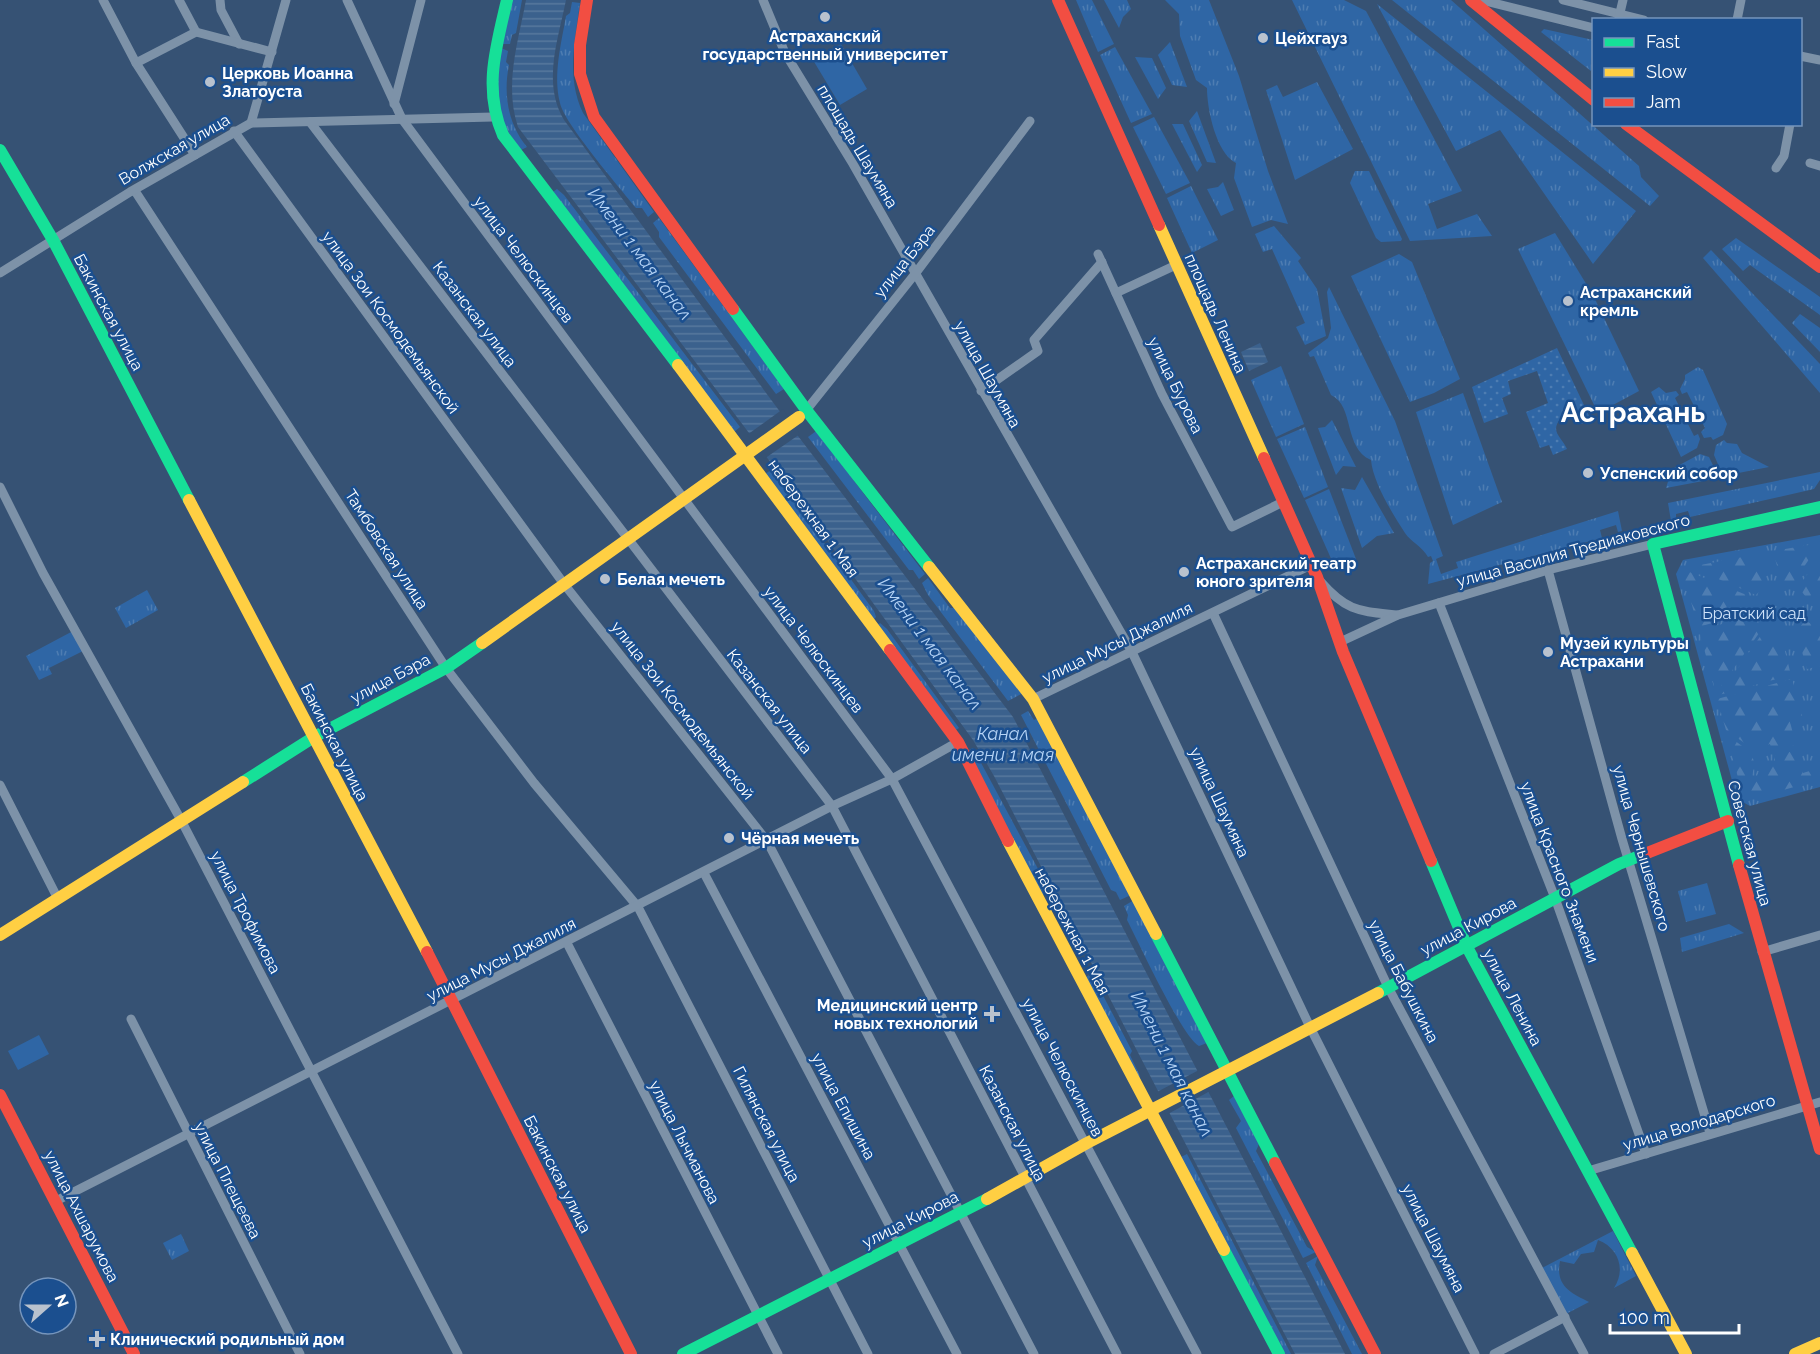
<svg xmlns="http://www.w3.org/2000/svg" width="1820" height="1354" font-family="Raleway,sans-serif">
<defs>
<pattern id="grass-tufts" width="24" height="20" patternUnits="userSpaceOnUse" patternTransform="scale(1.5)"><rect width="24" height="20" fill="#2f66a5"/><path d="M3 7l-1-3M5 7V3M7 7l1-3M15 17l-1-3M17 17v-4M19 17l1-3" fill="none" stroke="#4e7db2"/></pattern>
<pattern id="forest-firs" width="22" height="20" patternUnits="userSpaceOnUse" patternTransform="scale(1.5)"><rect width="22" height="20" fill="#2f66a5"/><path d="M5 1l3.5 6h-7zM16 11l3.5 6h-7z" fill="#4e7db2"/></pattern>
<pattern id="garden-dots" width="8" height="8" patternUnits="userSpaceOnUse" patternTransform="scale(1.5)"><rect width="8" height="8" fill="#2f66a5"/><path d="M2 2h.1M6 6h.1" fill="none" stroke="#4e7db2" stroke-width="1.8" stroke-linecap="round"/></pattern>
<pattern id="water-rules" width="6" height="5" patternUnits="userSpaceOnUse" patternTransform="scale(1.5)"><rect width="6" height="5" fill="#3b618d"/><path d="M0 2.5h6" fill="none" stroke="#58799e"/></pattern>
</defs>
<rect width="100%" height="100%" fill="#365274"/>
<!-- grass -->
<g fill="url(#grass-tufts)">
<polygon points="511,0 522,0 516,33 512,35 510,44 502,44"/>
<polygon points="1076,0 1092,0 1114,44 1098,52"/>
<polygon points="1104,0 1127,0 1131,9 1123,17 1119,28"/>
<path d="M1165 0H1209L1239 76 1268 171 1288 224 1271 220 1252 227 1234 178 1236 163C1216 153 1207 109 1207 88L1196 80 1180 36 1179 14Z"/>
<polygon points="1292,0 1344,0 1366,11 1462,191 1428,204 1437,229 1477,214 1492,236 1410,241"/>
<polygon points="1392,0 1451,0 1639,166 1641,177 1659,196 1650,206"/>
<path d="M572 2 580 3C575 41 566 77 583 113L654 212 648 217 642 208H636C620 188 564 123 560 103 553 74 561 45 566 16L570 13Z"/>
<polygon points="1377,4 1636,211 1593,264 1500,130 1456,151"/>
<polygon points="1544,29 1593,40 1591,71 1541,32"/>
<polygon points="1170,42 1187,87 1172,85 1158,55"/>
<polygon points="1115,47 1152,114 1131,123 1100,55"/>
<path d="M501 48 508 51 506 62 509 65C503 94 508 124 527 147L521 150C493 115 492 91 501 48Z"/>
<polygon points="1135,57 1152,58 1166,88 1158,99"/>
<polygon points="1317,82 1353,149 1295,180 1266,90 1277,85 1283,97"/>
<polygon points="1197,111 1216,163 1207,162 1189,121"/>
<polygon points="1154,117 1190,183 1166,194 1133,127"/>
<polygon points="1172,124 1183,124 1202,165 1197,172"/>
<polygon points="1355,171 1369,171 1402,239 1401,241 1381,242 1376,238 1350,183"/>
<polygon points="1223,182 1234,210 1221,216 1207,189 1218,187"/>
<polygon points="1191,186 1218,240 1192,253 1167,198"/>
<polygon points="557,189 564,195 740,427 734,432 553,192"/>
<polygon points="659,218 784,389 776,394 659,237 659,232 653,223"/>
<polygon points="1274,226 1301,258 1298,261 1317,289 1326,336 1305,345 1296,327 1305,323 1272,249 1263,252 1255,234"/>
<polygon points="1555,233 1593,295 1639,391 1598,413 1518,249"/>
<polygon points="1736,238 1820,297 1820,315 1750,265 1743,271 1722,249"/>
<polygon points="1711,250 1820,364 1820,393 1703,258"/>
<polygon points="1399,254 1412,262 1460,379 1434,393 1410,402 1351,276"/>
<path d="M1329 287 1395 421 1443 556 1436 559 1441 574 1458 568 1456 562 1618 511 1622 531 1618 532 1616 525 1600 530 1602 538 1428 584 1430 563 1433 561 1431 556 1428 557C1422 546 1411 542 1405 533 1392 513 1373 482 1371 460 1343 448 1355 406 1331 395L1314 356 1310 357 1308 353 1328 338 1331 328 1327 292Z"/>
<polygon points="1800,314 1820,328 1820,352 1792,323"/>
<polygon points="1281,366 1304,424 1276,437 1251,380"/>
<polygon points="1698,367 1703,370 1727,424 1723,435 1713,440 1711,437 1704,438 1701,432 1705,428 1687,392 1682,394 1680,389 1685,379 1685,375"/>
<polygon points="1659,387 1666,393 1676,391 1679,395 1675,398 1694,436 1698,434 1700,439 1697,448 1681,457 1651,392"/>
<polygon points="1463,393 1502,502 1453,525 1416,412"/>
<polygon points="1332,420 1356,467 1343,466 1336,475 1318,428 1325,427"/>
<polygon points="1305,427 1328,487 1304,498 1277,439"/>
<polygon points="819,429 853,474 854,481 925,574 919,579 913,570 909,570 808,437"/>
<polygon points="1724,440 1727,443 1737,444 1742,453 1769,467 1723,476 1714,455 1716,445"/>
<polygon points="1700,454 1709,457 1719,478 1666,488 1672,469"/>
<polygon points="771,470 874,611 876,617 873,620 765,474"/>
<polygon points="1820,472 1820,480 1814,489 1690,517 1688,511 1676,514 1676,520 1671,521 1668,503"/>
<polygon points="1362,477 1394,533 1377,536 1362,548 1341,488 1355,490"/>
<polygon points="1329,489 1356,559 1355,565 1337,572 1305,500"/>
<polygon points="1820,535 1820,787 1750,806 1737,799 1676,574 1683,560"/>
<polygon points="928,578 950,608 958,608 1023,693 1008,701 928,595 922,583"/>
<polygon points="147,590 158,610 126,628 115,608"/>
<polygon points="880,623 887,629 959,728 954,731 877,625"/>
<polygon points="73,631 83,651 49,668 52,674 39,680 26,656"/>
<polygon points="1028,711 1034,720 1038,718 1131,895 1120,900 1116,892 1111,890 1021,715"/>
<polygon points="973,748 1051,893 1041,895 967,751"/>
<polygon points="1707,883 1716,914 1686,922 1678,891"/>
<path d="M1134 900 1207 1043 1199 1046C1182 1037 1139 943 1127 920L1128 915 1124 906Z"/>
<polygon points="1729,924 1744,933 1682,952 1680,938"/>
<polygon points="1089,975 1096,982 1132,1051 1130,1055 1140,1076 1139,1082 1085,978"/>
<polygon points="1234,1096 1259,1144 1256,1151 1307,1247 1316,1252 1303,1258 1236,1128 1241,1121 1229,1100"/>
<polygon points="1187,1154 1291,1354 1282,1354 1179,1158"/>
<path d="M1613 1231 1636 1276 1614 1288C1626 1270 1619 1248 1598 1240L1594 1252 1581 1254 1574 1264 1560 1261C1555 1286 1571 1293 1589 1302L1566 1314 1542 1268Z"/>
<polygon points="181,1234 189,1251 172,1260 163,1243"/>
<polygon points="1318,1256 1315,1265 1362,1354 1352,1354 1306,1263"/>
</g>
<!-- forest -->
<g fill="url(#forest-firs)">
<polygon points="1820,543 1793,583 1781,580 1773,551"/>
<polygon points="1758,554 1767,584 1756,595 1690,567"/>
<polygon points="1820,557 1820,593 1806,597 1798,587"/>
<polygon points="1682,569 1754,598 1752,612 1698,627"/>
<polygon points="1753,616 1762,629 1716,693 1699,630"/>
<polygon points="1805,621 1820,627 1820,666 1807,669 1796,631"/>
<polygon points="1764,631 1781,636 1791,675 1719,695"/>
<polygon points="1792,679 1803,719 1790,722 1796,745 1772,751 1770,744 1753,749 1726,730 1717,699"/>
<path d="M1727 735C1761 759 1759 759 1743 797Z"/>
<polygon points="1797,750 1803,773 1816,769 1819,780 1747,800 1760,769 1776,765 1774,756"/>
</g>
<!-- garden -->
<path fill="url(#garden-dots)" d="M1557 348 1591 420 1581 424 1575 416 1561 418C1549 432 1562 437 1567 449L1553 455 1549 445 1540 448 1526 412 1548 403 1537 371 1508 381 1511 394 1502 398 1508 414 1484 423 1472 387Z"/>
<!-- pitch -->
<g fill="#2f66a5">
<polygon points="841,44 867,89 840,105 813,60"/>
<polygon points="39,1035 49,1054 18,1070 8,1051"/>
</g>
<!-- water -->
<g fill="url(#water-rules)">
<path d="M526 0H566C558 40 542 83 564 120L798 436 1013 717 1345 1354H1295L994 776 973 740 749 433 518 127C504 85 518 43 526 0Z"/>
<polygon points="1260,343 1268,362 1249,371 1241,352"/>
</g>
<!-- pier -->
<g fill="#365274">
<polygon points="783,409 800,434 764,459 747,435"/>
<polygon points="1201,1069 1212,1090 1166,1115 1155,1093"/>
</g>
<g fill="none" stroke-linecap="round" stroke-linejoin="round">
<!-- street -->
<g stroke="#7d92a8" stroke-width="9">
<polyline points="103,0 136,63 195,155"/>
<polyline points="179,0 196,32"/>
<polyline points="220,0 221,10 239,44"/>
<polyline points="347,0 402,119 892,779 1197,1354"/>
<polyline points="763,0 785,53 853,164 1132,652 1310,1027 1475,1354"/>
<polyline points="1481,0 1594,28"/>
<polyline points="1563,0 1644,20"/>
<polyline points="1619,17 1623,0"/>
<polyline points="1737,20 1741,0"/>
<polyline points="1800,56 1820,60"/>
<polyline points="136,63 196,32 272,52"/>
<polyline points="394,104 421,0"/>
<polyline points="310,122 832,806 1117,1354"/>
<polyline points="251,123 286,0"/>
<polyline points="234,131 564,584 767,841 1034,1354"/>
<polyline points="1810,163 1820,166"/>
<polyline points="1776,168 1784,156 1790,124"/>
<polyline points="135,191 446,668 534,783 638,907 868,1354"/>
<polyline points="1098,254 1162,394 1232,527 1283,502"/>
<polyline points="0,273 130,192 251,123 493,117"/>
<polyline points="1116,293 1176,265"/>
<polyline points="981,391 1038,351 1034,340 1102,262"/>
<polyline points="804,413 915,274 1030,121"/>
<polyline points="0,487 43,573 181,820 458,1354"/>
<polyline points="1548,570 1622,839 1710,1133"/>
<path d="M1320 581C1347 612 1359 611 1397 615"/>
<polyline points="1439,603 1555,898 1646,1154"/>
<polyline points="1213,613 1388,987 1584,1354"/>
<polyline points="1340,642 1398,615 1548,570 1653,544"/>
<polyline points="1033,699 1311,565"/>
<polyline points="0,785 58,899"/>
<polyline points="704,873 957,1354"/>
<polyline points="567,943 778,1354"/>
<polyline points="1762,952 1820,935"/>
<polyline points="131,1019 300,1354"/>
<polyline points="1588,1171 1820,1102"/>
<polyline points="56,1201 832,806 892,779 958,742"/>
<polyline points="1494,1354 1565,1317"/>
</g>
<!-- fast -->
<g stroke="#16e098" stroke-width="12">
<path d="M507 0C496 47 483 89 503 135L678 365"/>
<polyline points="0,150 53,240 189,500"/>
<polyline points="733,309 807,411 929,567"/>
<polyline points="243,782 314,737 446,668 482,643"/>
<polyline points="1431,861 1467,947 1632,1253"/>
<polyline points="1739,865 1653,544 1820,507"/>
<polyline points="1156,934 1275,1163"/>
<polyline points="1378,993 1619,864 1647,853"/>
<polyline points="1224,1250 1279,1354"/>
<polyline points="683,1354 987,1199"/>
</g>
<!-- slow -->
<g stroke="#ffcf43" stroke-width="12">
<polyline points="1159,225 1264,458"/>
<polyline points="678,365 890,650"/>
<polyline points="189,500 427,952"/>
<polyline points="929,567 1033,699 1156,934"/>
<polyline points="482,643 799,417"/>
<polyline points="1008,841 1224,1250"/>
<polyline points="0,935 243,782"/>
<polyline points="987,1199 1087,1143 1378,993"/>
<polyline points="1632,1253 1686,1354"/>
<polyline points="1795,1354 1820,1343"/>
</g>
<!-- jam -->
<g stroke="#f24e42" stroke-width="12">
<polyline points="587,0 580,45 580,74 594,117 733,309"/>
<polyline points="1058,0 1159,225"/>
<polyline points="1471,0 1594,100"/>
<polyline points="1626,124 1820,267"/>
<polyline points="1264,458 1317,577 1343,652 1431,861"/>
<polyline points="890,650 958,742 1008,841"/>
<polyline points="1647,853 1728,821"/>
<polyline points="1739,865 1820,1149"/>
<polyline points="427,952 631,1354"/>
<polyline points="0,1095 134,1354"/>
<polyline points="1275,1163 1375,1354"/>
</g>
</g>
<!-- markers -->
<g fill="#b9c2ce" stroke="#1b4f8f" stroke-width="2">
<circle cx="825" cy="17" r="6"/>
<circle cx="1263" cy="38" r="6"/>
<circle cx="210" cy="82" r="6"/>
<circle cx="1568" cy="301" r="6"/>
<circle cx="1588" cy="473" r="6"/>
<circle cx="1184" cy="572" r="6"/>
<circle cx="605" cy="579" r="6"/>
<circle cx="1548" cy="652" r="6"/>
<circle cx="729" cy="838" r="6"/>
<path d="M989 1005h6v6h6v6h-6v6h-6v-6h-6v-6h6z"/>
<path d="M94 1330h6v6h6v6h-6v6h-6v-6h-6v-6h6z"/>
</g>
<g text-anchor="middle" stroke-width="5" stroke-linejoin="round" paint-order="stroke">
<!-- poi labels -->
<g font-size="16" font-weight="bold" fill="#fff" stroke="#1b4f8f" text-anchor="start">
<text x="825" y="42" text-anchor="middle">Астраханский<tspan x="825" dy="18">государственный университет</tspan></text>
<text x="1275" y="44">Цейхгауз</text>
<text x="222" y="79">Церковь Иоанна<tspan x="222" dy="18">Златоуста</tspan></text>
<text x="1580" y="298">Астраханский<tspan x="1580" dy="18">кремль</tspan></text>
<text x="1600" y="479">Успенский собор</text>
<text x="1196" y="569">Астраханский театр<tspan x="1196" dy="18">юного зрителя</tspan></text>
<text x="617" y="585">Белая мечеть</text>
<text x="1560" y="649">Музей культуры<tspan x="1560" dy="18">Астрахани</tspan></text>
<text x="741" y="844">Чёрная мечеть</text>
<text x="978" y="1011" text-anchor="end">Медицинский центр<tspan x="978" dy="18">новых технологий</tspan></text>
<text x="110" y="1345">Клинический родильный дом</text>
</g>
<!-- street labels -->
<g font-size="16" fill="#fff" stroke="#1b4f8f">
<text transform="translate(858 146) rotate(59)" y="6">площадь Шаумяна</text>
<text transform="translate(174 149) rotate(-30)" y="6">Волжская улица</text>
<text transform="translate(524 259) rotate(53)" y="6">улица Челюскинцев</text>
<text transform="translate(904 261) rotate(-52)" y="6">улица Бэра</text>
<text transform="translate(109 312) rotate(62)" y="6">Бакинская улица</text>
<text transform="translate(1216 313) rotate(66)" y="6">площадь Ленина</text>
<text transform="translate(475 314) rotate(53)" y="6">Казанская улица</text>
<text transform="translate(391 322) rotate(54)" y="6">улица Зои Космодемьянской</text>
<text transform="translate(988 374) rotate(61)" y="6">улица Шаумяна</text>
<text transform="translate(1176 385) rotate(64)" y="6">улица Бурова</text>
<text transform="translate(814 518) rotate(54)" y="6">набережная 1 Мая</text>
<text transform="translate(387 549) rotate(57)" y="6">Тамбовская улица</text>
<text transform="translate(1573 550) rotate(-15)" y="6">улица Василия Тредиаковского</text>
<text transform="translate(1117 642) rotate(-26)" y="6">улица Мусы Джалиля</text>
<text transform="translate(814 649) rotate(53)" y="6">улица Челюскинцев</text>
<text transform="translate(390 678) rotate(-28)" y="6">улица Бэра</text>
<text transform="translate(770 701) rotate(52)" y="6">Казанская улица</text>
<text transform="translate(683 710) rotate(52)" y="6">улица Зои Космодемьянской</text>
<text transform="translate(335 742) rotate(63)" y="6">Бакинская улица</text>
<text transform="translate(1220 802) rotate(65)" y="6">улица Шаумяна</text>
<text transform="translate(1750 843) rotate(75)" y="6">Советская улица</text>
<text transform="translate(1642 848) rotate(74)" y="6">улица Чернышевского</text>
<text transform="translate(1560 872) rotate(69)" y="6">улица Красного Знамени</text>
<text transform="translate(246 912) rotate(63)" y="6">улица Трофимова</text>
<text transform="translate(1468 926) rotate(-28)" y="6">улица Кирова</text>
<text transform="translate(1073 931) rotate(62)" y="6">набережная 1 Мая</text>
<text transform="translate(501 959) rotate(-27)" y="6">улица Мусы Джалиля</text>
<text transform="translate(1404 981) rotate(63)" y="6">улица Бабушкина</text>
<text transform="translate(1513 997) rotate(62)" y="6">улица Ленина</text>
<text transform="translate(1063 1067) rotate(62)" y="6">улица Челюскинцев</text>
<text transform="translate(844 1106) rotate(62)" y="6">улица Епишина</text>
<text transform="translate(1699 1122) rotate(-17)" y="6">улица Володарского</text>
<text transform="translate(1013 1123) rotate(63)" y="6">Казанская улица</text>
<text transform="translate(767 1124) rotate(63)" y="6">Гилянская улица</text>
<text transform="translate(685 1142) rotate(63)" y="6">улица Лычманова</text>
<text transform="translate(558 1174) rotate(63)" y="6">Бакинская улица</text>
<text transform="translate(228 1180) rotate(63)" y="6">улица Плещеева</text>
<text transform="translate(82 1216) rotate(63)" y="6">улица Ахшарумова</text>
<text transform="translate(910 1219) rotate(-27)" y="6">улица Кирова</text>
<text transform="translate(1434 1238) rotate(63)" y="6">улица Шаумяна</text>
</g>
<!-- park labels -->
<g font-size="16" fill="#cfe3fa" stroke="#1b4f8f">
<text x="1754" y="619">Братский сад</text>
</g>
<!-- water labels -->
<g font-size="18" font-style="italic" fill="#b5d3f5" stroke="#1b4f8f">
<text transform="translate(640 254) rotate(53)" y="6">Имени 1 мая канал</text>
<text transform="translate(930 644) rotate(53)" y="6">Имени 1 мая канал</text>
<text x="1003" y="740">Канал<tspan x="1003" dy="21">имени 1 мая</tspan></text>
<text transform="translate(1172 1064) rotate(63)" y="6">Имени 1 мая канал</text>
</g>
<!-- town labels -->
<g font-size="28" font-weight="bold" fill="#fff" stroke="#1b4f8f">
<text x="1633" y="422">Астрахань</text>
</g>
</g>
<!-- legend -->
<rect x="1592" y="18" width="210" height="108" fill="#1b4f8f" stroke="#7695bc" stroke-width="1.5"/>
<rect x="1604" y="38" width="30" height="9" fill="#16e098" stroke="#7695bc" stroke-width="1.5"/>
<text x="1646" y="48" font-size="18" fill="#ffffff">Fast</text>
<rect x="1604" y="68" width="30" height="9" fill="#ffcf43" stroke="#7695bc" stroke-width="1.5"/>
<text x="1646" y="78" font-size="18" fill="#ffffff">Slow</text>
<rect x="1604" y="98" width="30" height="9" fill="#f24e42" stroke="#7695bc" stroke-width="1.5"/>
<text x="1646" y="108" font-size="18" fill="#ffffff">Jam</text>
<!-- north arrow -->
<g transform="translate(48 1306) rotate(69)"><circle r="28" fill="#1b4f8f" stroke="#7695bc" stroke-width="1.5"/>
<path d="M0-4.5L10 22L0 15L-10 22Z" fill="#b9c2ce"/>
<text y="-9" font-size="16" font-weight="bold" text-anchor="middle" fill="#ffffff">N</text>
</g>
<!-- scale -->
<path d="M1610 1324v9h129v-9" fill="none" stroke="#ffffff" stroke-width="3"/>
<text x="1619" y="1324" font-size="18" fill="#ffffff" stroke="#1b4f8f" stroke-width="4.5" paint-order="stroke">100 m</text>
</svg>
